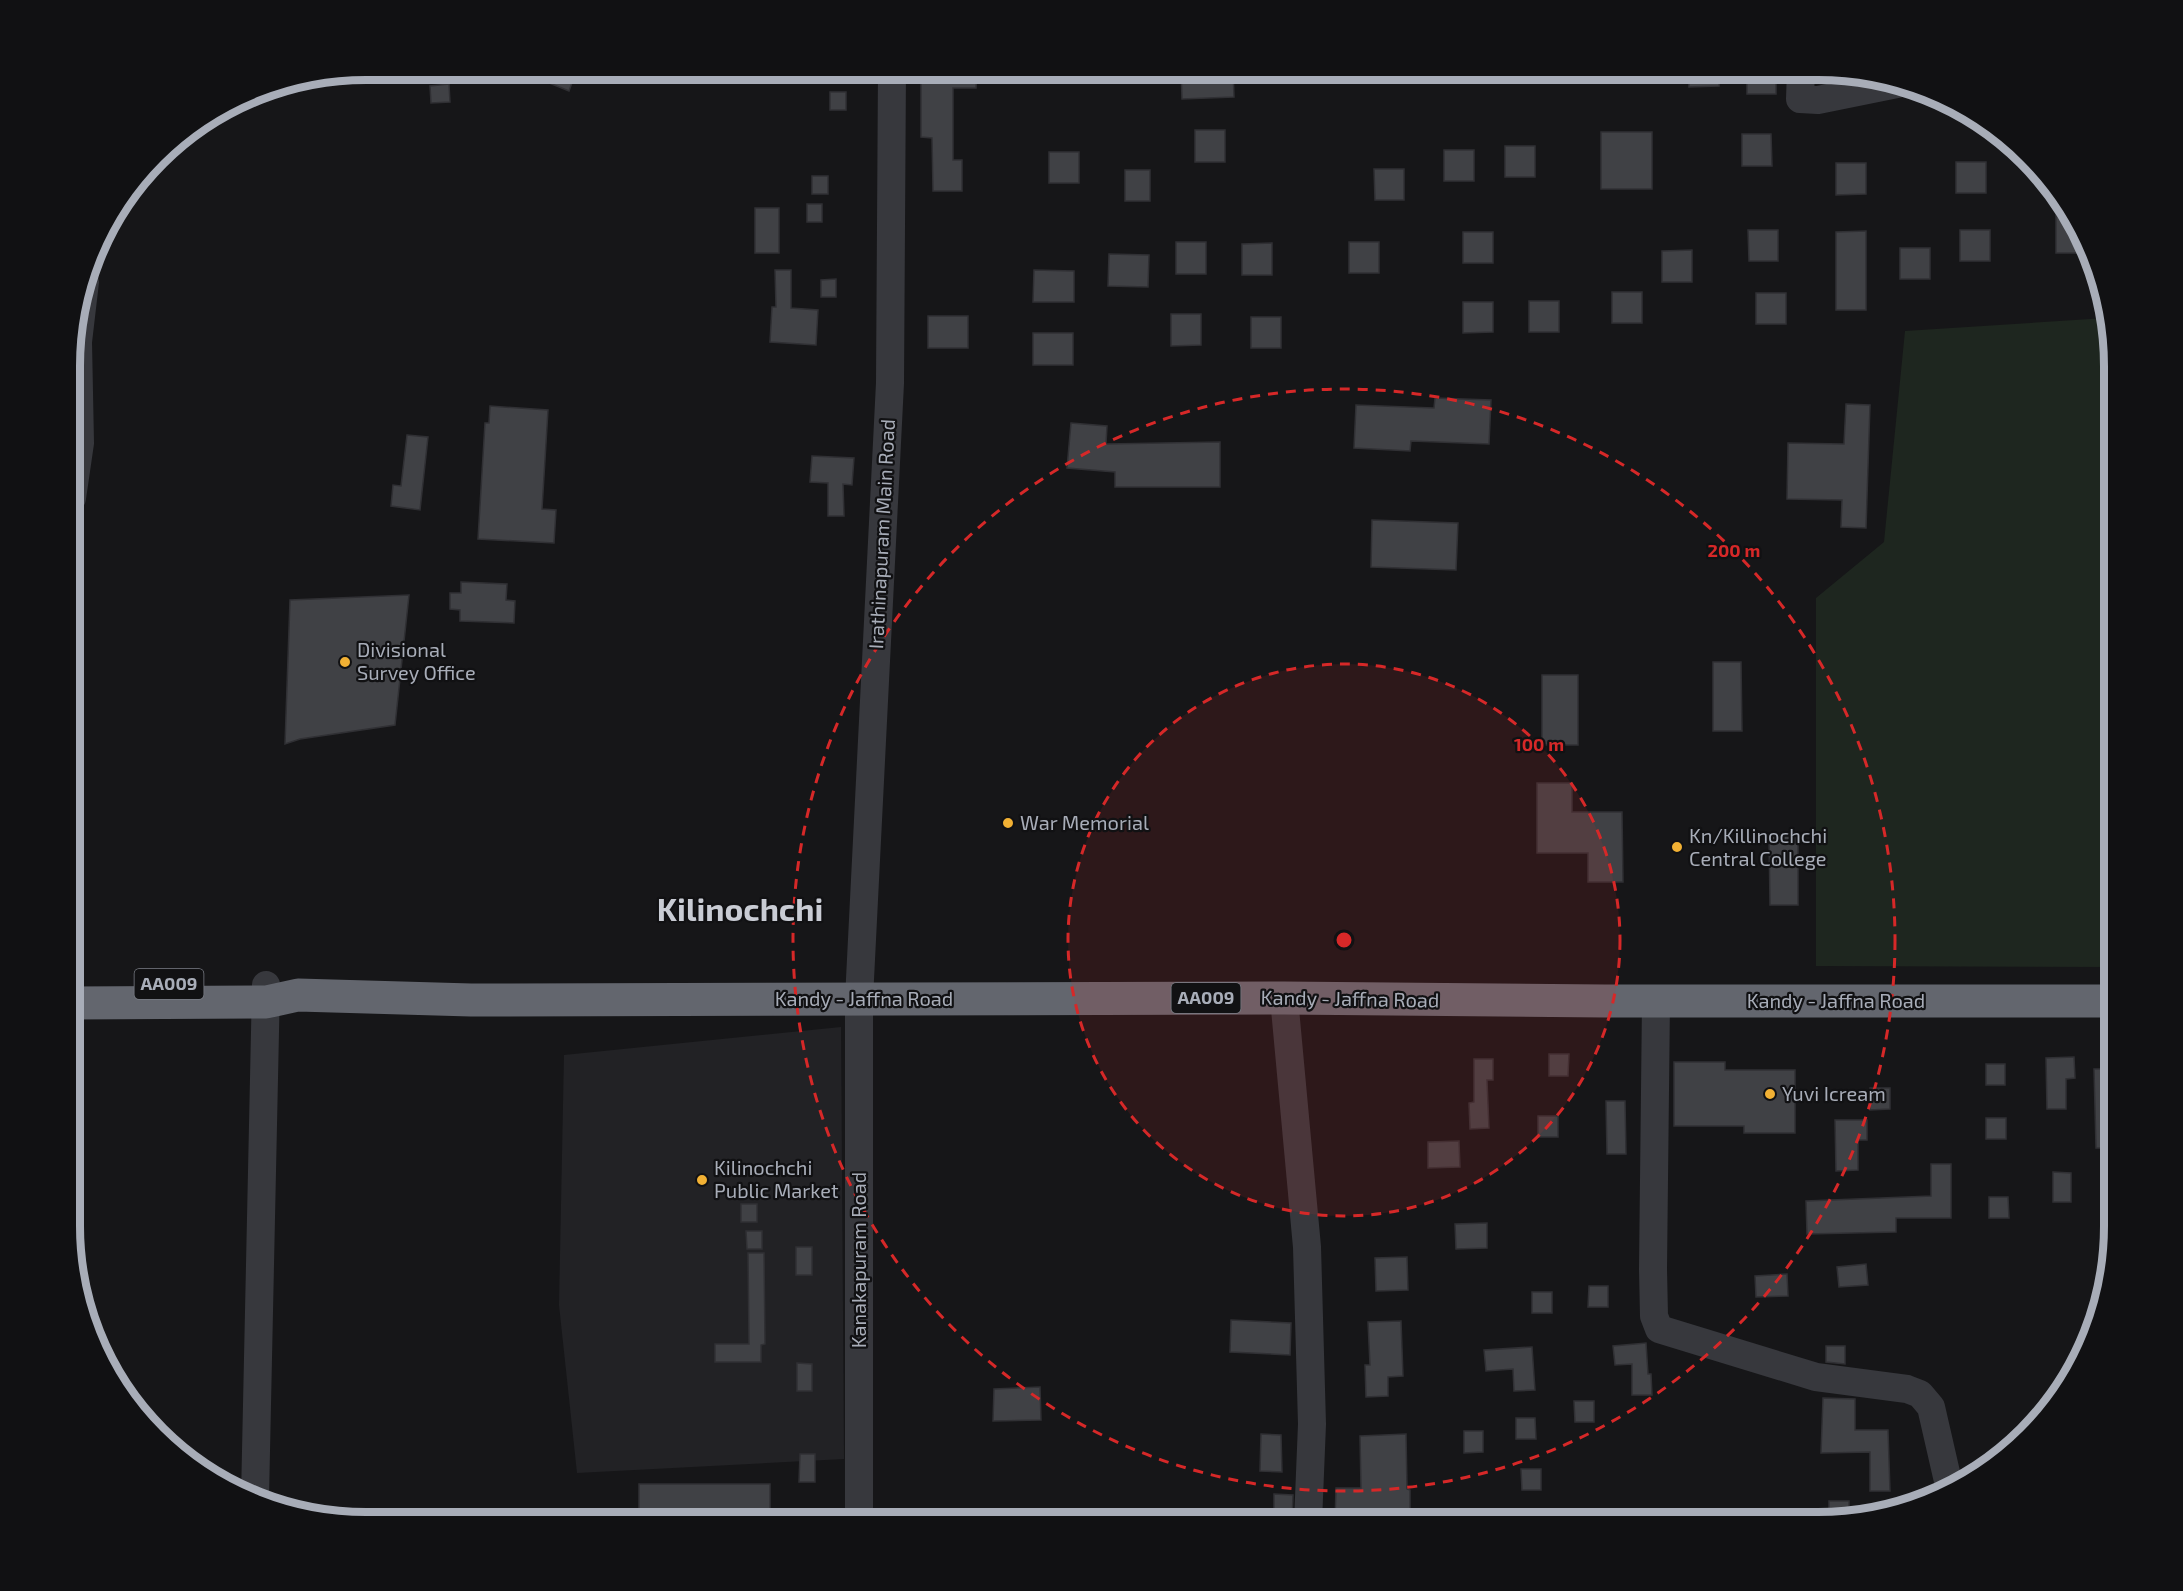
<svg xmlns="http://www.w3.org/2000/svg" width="2183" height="1591" font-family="'Exo 2',sans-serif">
<rect width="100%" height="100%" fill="#161618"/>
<!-- built -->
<polygon fill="#222225" points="841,1027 844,1459 577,1473 559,1305 564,1055"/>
<!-- green -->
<polygon fill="#1e261f" points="2106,318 2113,347 2113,967 1816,966 1816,598 1884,542 1905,331"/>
<!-- building -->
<g fill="#404145" stroke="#303034" stroke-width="1.5">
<polygon points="515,69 577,69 569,91"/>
<polygon points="921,69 977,69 976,88 953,88 953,160 962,160 962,191 933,191 932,138 921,137"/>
<polygon points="1181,69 1233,69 1234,97 1182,99"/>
<polygon points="1689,70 1719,70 1719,86 1689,87"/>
<rect x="1747" y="70" width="29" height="24"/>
<polygon points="449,84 450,102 431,103 430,86"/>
<rect x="830" y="92" width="16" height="18"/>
<rect x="1195" y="130" width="30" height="32"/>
<rect x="1601" y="132" width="51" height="57"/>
<polygon points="1742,134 1771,134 1772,166 1742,166"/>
<rect x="1505" y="146" width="30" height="31"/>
<rect x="1444" y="150" width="30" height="31"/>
<rect x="1049" y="152" width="30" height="31"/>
<rect x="1956" y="162" width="30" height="31"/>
<polygon points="1836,163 1866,163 1866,194 1836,195"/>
<polygon points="1374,169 1404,169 1404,200 1375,200"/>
<rect x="1125" y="170" width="25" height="31"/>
<rect x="812" y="176" width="16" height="18"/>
<rect x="807" y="204" width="15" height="18"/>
<rect x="755" y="208" width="24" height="45"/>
<polygon points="2056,215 2074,220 2083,234 2088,253 2056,253"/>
<polygon points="1748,230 1778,230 1778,261 1749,261"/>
<rect x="1960" y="230" width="30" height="31"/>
<polygon points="1866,231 1866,310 1836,310 1836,232"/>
<rect x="1463" y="232" width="30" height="31"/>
<rect x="1176" y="242" width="30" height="32"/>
<rect x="1349" y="242" width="30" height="31"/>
<polygon points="1272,243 1272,275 1242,275 1242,244"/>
<rect x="1900" y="248" width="30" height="31"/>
<polygon points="1692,250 1692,282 1662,282 1662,251"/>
<polygon points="1109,254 1149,255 1148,287 1108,286"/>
<polygon points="775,270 791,270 791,308 818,310 816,345 770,342 772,307 776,307"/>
<polygon points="1034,270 1074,271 1074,302 1033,302"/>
<polygon points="836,279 836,297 821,297 821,280"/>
<rect x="1612" y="292" width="30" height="31"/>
<rect x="1756" y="293" width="30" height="31"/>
<rect x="1529" y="301" width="30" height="31"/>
<polygon points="1463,302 1493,302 1493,332 1463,333"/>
<polygon points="1171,314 1201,314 1201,345 1171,346"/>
<rect x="928" y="316" width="40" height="32"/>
<rect x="1251" y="317" width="30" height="31"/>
<rect x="1033" y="333" width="40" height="32"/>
<polygon points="1435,398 1491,400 1489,444 1411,441 1410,451 1354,448 1356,405 1434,408"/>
<polygon points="1846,404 1870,405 1866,528 1841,527 1842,500 1787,499 1788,443 1844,444"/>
<polygon points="490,406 548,410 542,509 556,510 554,543 478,539 485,423 489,423"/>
<polygon points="1071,423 1107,426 1106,444 1220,442 1220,487 1115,487 1115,472 1067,468"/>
<polygon points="407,435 428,437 420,510 391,506 393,485 401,486"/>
<polygon points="812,456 854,458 852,485 843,484 844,516 828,516 828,483 810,482"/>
<polygon points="1372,520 1458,523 1456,570 1371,567"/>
<polygon points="461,582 507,584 506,600 515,601 514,623 460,621 460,610 450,609 450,593 461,593"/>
<polygon points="409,595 395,725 300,739 285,744 290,600"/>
<polygon points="1713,662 1741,662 1742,731 1713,731"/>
<rect x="1542" y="675" width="36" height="70"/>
<polygon points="1537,783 1572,783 1572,812 1622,812 1623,882 1588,882 1588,853 1537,853"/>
<polygon points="1769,836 1798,836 1798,905 1770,905"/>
<polygon points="1549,1054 1569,1054 1568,1076 1549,1076"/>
<polygon points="2074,1057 2075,1078 2066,1079 2066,1109 2047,1109 2046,1058"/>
<polygon points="1474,1059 1493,1059 1493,1080 1487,1080 1489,1128 1470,1129 1469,1103 1474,1102"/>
<polygon points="1674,1062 1725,1062 1725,1070 1795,1070 1795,1133 1744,1133 1744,1126 1674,1126"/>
<rect x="1986" y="1064" width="19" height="21"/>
<polygon points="2094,1069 2113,1069 2113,1148 2096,1148"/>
<polygon points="1870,1088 1890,1088 1890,1109 1870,1110"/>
<polygon points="1606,1101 1625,1101 1626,1154 1607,1154"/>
<rect x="1538" y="1116" width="20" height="21"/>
<rect x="1986" y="1118" width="20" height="21"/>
<polygon points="1835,1120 1867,1120 1867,1140 1858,1140 1858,1170 1836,1171"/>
<polygon points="1459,1141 1460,1167 1428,1168 1428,1142"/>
<polygon points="1931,1164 1951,1164 1951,1218 1896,1218 1896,1232 1807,1234 1806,1201 1931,1196"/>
<polygon points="2053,1172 2071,1173 2071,1202 2053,1202"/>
<polygon points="1989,1197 2008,1197 2009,1218 1989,1218"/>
<rect x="741" y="1204" width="16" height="18"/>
<polygon points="1487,1223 1487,1248 1456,1249 1455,1224"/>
<polygon points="746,1231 762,1231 762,1249 747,1249"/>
<rect x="796" y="1247" width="16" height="28"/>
<polygon points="748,1253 764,1253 765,1344 761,1345 761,1362 715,1362 715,1344 749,1344"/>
<polygon points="1407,1257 1408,1290 1376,1291 1375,1258"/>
<polygon points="1866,1264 1868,1285 1839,1287 1837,1267"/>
<polygon points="1787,1274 1788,1296 1756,1297 1755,1276"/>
<polygon points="1589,1286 1608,1286 1608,1307 1588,1307"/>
<rect x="1532" y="1292" width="20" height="21"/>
<polygon points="1231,1320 1291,1323 1290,1355 1230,1352"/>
<polygon points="1401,1321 1403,1376 1388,1377 1388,1396 1366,1397 1365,1365 1370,1365 1368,1322"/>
<polygon points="1646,1343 1648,1374 1651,1374 1652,1395 1632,1395 1632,1364 1615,1365 1613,1346"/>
<polygon points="1826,1346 1845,1346 1845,1364 1826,1362"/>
<polygon points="1532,1347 1535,1390 1514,1391 1513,1369 1486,1371 1484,1350"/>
<polygon points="797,1363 812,1364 812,1391 797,1391"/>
<polygon points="1040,1387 1041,1420 993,1421 994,1389"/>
<polygon points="1823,1398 1855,1399 1855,1430 1888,1430 1890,1491 1870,1491 1870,1452 1821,1453"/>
<polygon points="1574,1401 1594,1401 1594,1422 1575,1422"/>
<polygon points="1516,1418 1535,1418 1536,1439 1516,1439"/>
<polygon points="1464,1431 1483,1431 1483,1452 1464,1453"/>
<polygon points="1261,1434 1281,1435 1282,1472 1260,1471"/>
<polygon points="1406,1434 1407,1489 1410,1490 1410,1522 1335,1522 1336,1488 1361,1488 1360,1436"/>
<polygon points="800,1454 815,1454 815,1482 799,1482"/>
<polygon points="1521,1469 1541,1469 1541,1490 1522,1490"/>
<rect x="639" y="1484" width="131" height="38"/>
<polygon points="1274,1494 1293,1495 1292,1522 1274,1522"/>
<polygon points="1829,1501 1849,1501 1849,1518 1829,1520"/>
</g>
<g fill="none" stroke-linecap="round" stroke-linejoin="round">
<!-- minor -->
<g stroke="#37383d" stroke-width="28">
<polyline points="1801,70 1800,99 1818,100 1897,84"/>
<polyline points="72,498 80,443 78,342 85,282"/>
<polyline points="1284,998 1307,1247 1312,1424 1308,1522"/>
<polyline points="1656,1001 1653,1269 1654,1316 1659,1329 1816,1377 1907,1389 1920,1394 1931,1407 1950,1490"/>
<polyline points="255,1498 266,985"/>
<polyline points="859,1522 859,999 890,383 892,69"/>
</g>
<!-- highway -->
<polyline stroke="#63666e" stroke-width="33" points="72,1003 266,1002 298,995 471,1000 1284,998 1605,1001 2113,1001"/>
</g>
<!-- distance rings -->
<circle cx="1344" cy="940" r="276" fill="#d62828" fill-opacity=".12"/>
<g fill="none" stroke="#d62828" stroke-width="3" stroke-dasharray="10 8">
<circle cx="1344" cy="940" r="276"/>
<circle cx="1344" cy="940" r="551"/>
</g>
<!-- markers -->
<g fill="#f2b134" stroke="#111113" stroke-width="2">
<circle cx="345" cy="662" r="6"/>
<circle cx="1008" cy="823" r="6"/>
<circle cx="1677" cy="847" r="6"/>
<circle cx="1770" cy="1094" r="6"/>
<circle cx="702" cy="1180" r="6"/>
</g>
<g text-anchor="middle" stroke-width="4.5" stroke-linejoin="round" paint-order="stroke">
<!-- shield labels -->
<g fill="#111113" stroke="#7b7e86" stroke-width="1.5">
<rect x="134.5" y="969" width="69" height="30" rx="4.5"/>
<rect x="1171.5" y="983" width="69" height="30" rx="4.5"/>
</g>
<g font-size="18" font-weight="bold" fill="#a8adb8">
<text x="169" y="990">AA009</text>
<text x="1206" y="1004">AA009</text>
</g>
<!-- street labels -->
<g font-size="20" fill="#a8adb8" stroke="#111113">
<text transform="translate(882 534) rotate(-87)" y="7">Irathinapuram Main Road</text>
<text x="864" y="1006">Kandy - Jaffna Road</text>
<text transform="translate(1350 999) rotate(1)" y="7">Kandy - Jaffna Road</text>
<text x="1836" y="1008">Kandy - Jaffna Road</text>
<text transform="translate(859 1260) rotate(-90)" y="7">Kanakapuram Road</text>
</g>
<!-- poi labels -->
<g font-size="20" fill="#a8adb8" stroke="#111113" text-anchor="start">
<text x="357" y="657">Divisional<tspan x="357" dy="23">Survey Office</tspan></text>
<text x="1020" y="830">War Memorial</text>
<text x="1689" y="843">Kn/Killinochchi<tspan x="1689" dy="23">Central College</tspan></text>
<text x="1782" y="1101">Yuvi Icream</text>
<text x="714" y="1175">Kilinochchi<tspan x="714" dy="23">Public Market</tspan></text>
</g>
<!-- town labels -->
<g font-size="32" font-weight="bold" fill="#c9ccd4" stroke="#111113">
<text x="740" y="921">Kilinochchi</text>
</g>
</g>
<!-- crop -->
<path d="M0 0H2183V1591H0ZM366 80H1818A286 286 0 0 1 2104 366V1226A286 286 0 0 1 1818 1512H366A286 286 0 0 1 80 1226V366A286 286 0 0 1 366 80Z" fill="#111113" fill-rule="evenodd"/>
<path fill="none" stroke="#a8adb8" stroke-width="8" d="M366 80H1818A286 286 0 0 1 2104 366V1226A286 286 0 0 1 1818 1512H366A286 286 0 0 1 80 1226V366A286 286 0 0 1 366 80Z"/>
<circle cx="1344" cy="940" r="9" fill="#d62828" stroke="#111113" stroke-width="3"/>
<g font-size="18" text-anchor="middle" font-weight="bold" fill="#d62828" stroke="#111113" stroke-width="4.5" stroke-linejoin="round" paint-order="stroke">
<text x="1734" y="557">200 m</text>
<text x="1539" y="751">100 m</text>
</g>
</svg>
